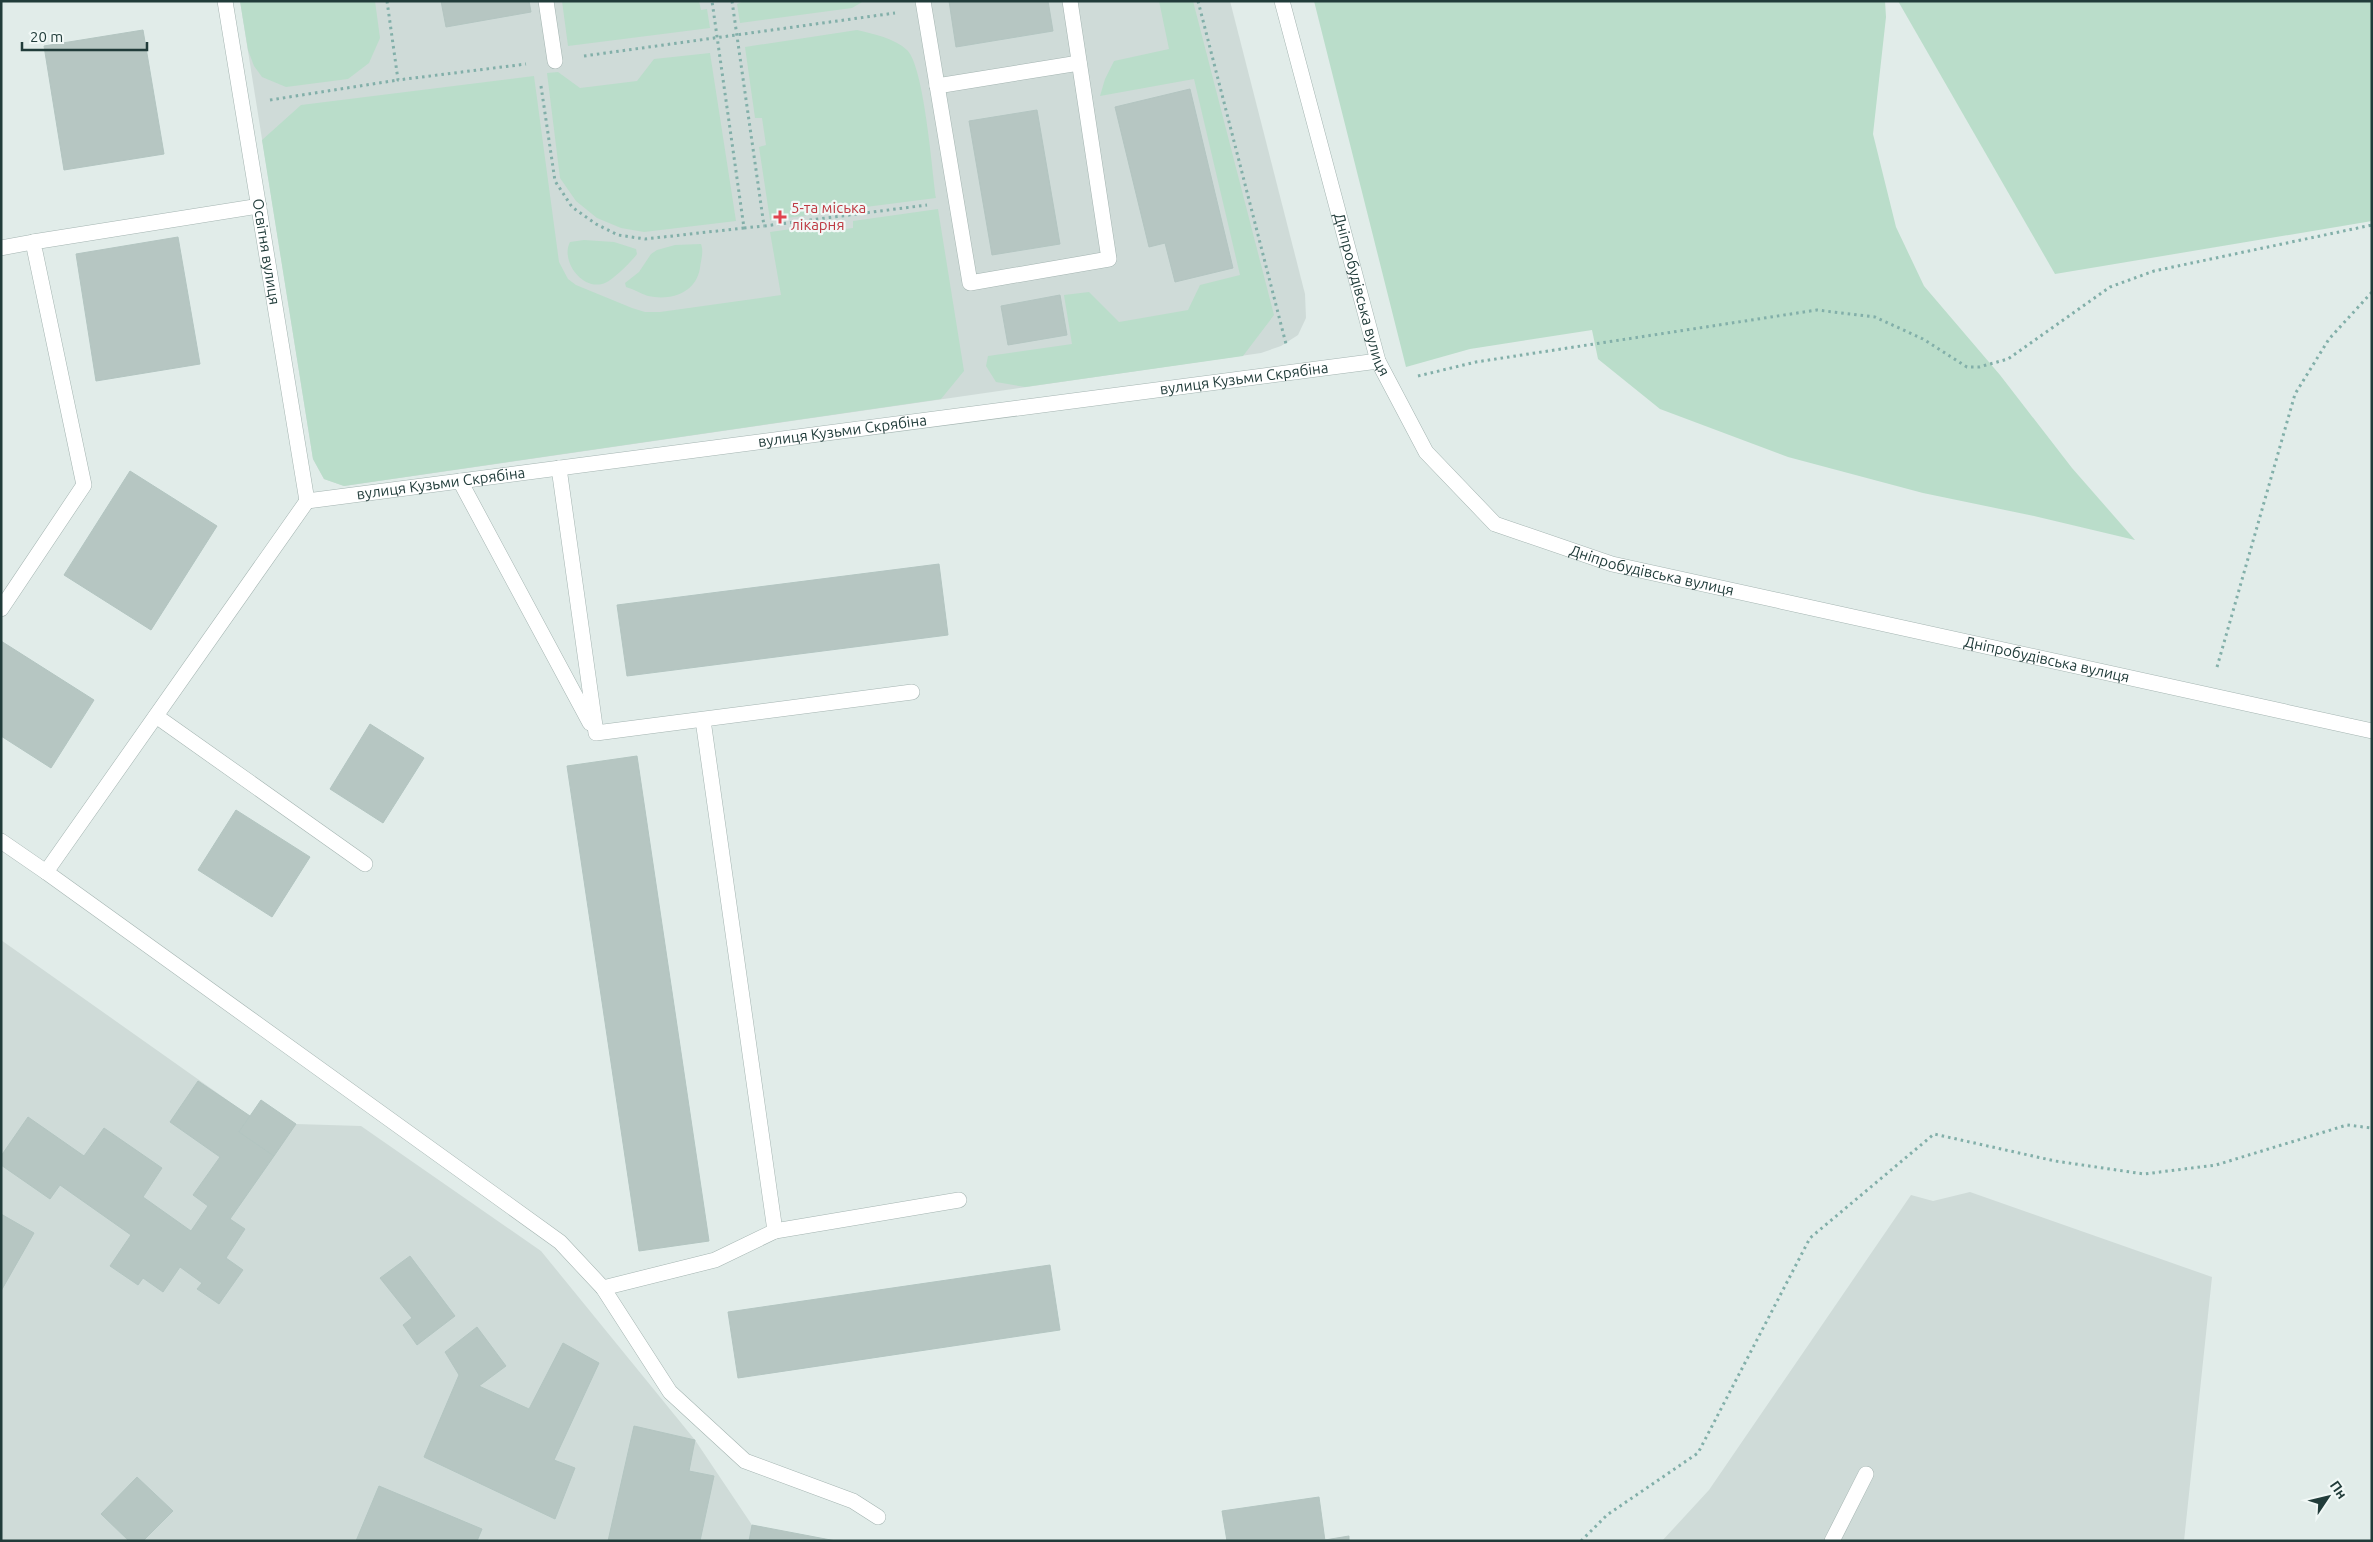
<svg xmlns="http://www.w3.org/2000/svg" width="2373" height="1542" font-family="Ubuntu,sans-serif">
<rect width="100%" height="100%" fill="#e1ece9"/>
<!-- built -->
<g fill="#cfdbd8">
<polygon points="240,1 1230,1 1305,294 1306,318 1298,335 1281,346 1261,353 344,486 324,479 313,459"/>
<polygon points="1,940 250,1116 261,1100 296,1124 361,1126 541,1251 695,1440 752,1525 836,1541 1,1541"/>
<polygon points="1970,1192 2212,1277 2184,1541 1662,1541 1709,1490 1911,1195 1933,1201"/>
</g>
<!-- green -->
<g fill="#baddca">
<polygon points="240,1 375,1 380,38 369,63 348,79 286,87 262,77 254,66 248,50"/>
<polygon points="562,1 699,1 701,10 707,9 710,28 568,46"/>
<polygon points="744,1 864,1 852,8 740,23 737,4"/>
<polygon points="1159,1 1193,1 1274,315 1243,356 1025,387 996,382 986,366 988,356 1072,344 1064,295 1089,292 1119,322 1188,310 1200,285 1240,275 1194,79 1100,96 1105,79 1114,61 1169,49"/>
<polygon points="1314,1 1885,1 1886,17 1873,134 1896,227 1924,286 2000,375 2072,468 2135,540 2034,516 1923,493 1788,457 1660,409 1598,359 1592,330 1470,349 1406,367"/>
<polygon points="1898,1 2372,1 2372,221 2055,274"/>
<path d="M857 30C874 34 894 38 907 50 924 66 932 170 936 198L850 209 849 204 826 207V213L770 220 759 147 766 145 762 118H755L745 47Z"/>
<polygon points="710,53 736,221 644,232 621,228 597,218 576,201 560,178 547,73 558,72 580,88 637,81 654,59"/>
<polygon points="534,76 559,262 568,279 576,285 632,308 645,312 660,312 781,295 770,232 827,224 829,231 853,228 853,221 938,209 964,371 941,399 344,486 324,479 313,459 262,140 301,105"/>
<path d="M584 240 614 242 636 249 637 254C632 261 613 280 605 283 583 292 560 261 570 242Z"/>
<path d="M701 244C704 252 701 259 700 268 696 293 671 301 648 296 641 294 634 289 626 287L625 283 639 272 651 254 657 250 675 245Z"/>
</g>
<!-- building -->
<g fill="#b6c6c2" stroke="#b3c5c1">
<polygon points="441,1 529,1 531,12 446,27"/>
<polygon points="949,1 1048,1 1053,31 956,47"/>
<polygon points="143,30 164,154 64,170 44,46"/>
<polygon points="1190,89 1233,268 1175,282 1165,243 1149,247 1115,107"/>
<polygon points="1037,110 1060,244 992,255 969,121"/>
<polygon points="178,237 200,364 96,381 76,254"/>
<polygon points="1060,295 1067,335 1008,345 1001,306"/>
<polygon points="130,471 217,526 151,630 64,575"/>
<polygon points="939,564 948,635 627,676 617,605"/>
<polygon points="1,641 94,700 51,768 1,736"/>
<polygon points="370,724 424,758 383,823 330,789"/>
<polygon points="637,756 709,1241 639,1251 567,766"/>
<polygon points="236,810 310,857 272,917 198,870"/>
<polygon points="198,1081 250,1116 239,1132 274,1156 230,1219 245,1229 226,1258 243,1270 219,1304 197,1289 202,1283 180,1267 163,1292 143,1278 138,1285 110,1266 131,1235 60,1185 50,1199 1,1165 1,1156 28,1117 84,1156 104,1128 162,1168 143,1197 191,1231 208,1206 193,1195 220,1157 170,1122"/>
<polygon points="261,1100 296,1124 274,1156 239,1132"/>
<polygon points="1,1214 34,1233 1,1291"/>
<polygon points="410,1256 455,1316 417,1345 403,1325 412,1318 380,1278"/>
<polygon points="1050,1265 1060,1330 738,1378 728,1312"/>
<polygon points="477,1327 506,1366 479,1386 529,1409 563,1343 599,1363 554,1460 575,1468 555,1519 424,1457 459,1375 445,1352"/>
<polygon points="634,1426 695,1440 689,1471 714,1476 700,1541 608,1541"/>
<polygon points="137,1477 173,1511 143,1541 129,1541 101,1514"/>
<polygon points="379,1486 482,1529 477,1541 356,1541"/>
<polygon points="1319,1497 1325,1541 1227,1541 1222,1511"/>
<polygon points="752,1525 836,1541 749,1541"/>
<polygon points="1349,1536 1349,1541 1325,1540"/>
</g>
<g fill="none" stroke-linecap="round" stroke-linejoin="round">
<defs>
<g id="minor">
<path id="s1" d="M225 1 307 501"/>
<polyline points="546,1 555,61"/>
<polyline points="923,1 970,283 1109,259 1070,1"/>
<path id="s2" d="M1282 1 1378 361 1426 452 1495 524 1612 564 2372 731"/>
<polyline points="937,86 1079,63"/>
<polyline points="1,248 33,242"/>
<polyline points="559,468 596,733 912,692"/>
<polyline points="460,481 590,723"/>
<path id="s3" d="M307 501 1378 361"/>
<polyline points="1,609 84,485 33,242 259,206"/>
<polyline points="156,716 365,864"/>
<polyline points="703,720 775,1231 959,1200"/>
<polyline points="1,841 46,872 307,501"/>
<polyline points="46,872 560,1242 603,1288 670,1392 745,1461 853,1501 878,1517"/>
<polyline points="603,1288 715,1260 775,1231"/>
<polyline points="1832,1541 1866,1474"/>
</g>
</defs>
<!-- minor casing -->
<use href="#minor" stroke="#a4b4b1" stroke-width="16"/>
<!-- path -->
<g stroke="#82afa9" stroke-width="3" stroke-dasharray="2.5 4" stroke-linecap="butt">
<polyline points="387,1 398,80 526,64"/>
<polyline points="732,1 764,226 927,205"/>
<polyline points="1198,1 1286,344"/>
<polyline points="584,56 895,13"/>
<polyline points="541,86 555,181 572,207 596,224 618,235 645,239 744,228 712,1"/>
<polyline points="270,100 398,80"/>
<polyline points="744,228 764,226"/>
<polyline points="1418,376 1476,362 1817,310 1875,317 1923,339 1967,367 1979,367 2008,359 2110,287 2154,271 2372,225"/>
<polyline points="2217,667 2295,394 2329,339 2372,292"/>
<polyline points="1581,1541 1607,1515 1698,1453 1810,1238 1934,1134 2055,1161 2144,1174 2216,1165 2347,1125 2372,1128"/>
</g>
<!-- minor -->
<use href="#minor" stroke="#fff" stroke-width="15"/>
</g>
<!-- markers -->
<path fill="#e0444e" stroke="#f1f8f6" stroke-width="2" d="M777.5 209.5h5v5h5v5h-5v5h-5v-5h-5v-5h5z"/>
<g text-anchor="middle" stroke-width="4.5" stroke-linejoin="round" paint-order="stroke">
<!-- health labels -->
<g font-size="15" fill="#be3a42" stroke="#f1f8f6" text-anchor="start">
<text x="791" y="213">5-та міська<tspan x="791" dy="17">лікарня</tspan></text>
</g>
<!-- street labels -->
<g font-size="15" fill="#213c3a" stroke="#f1f8f6">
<text dy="5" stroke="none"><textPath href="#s1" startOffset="254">Освітня вулиця</textPath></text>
<text dy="5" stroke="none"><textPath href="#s2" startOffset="304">Дніпробудівська вулиця</textPath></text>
<text dy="5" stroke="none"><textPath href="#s3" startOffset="945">вулиця Кузьми Скрябіна</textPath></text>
<text dy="5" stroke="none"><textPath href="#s3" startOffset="540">вулиця Кузьми Скрябіна</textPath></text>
<text dy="5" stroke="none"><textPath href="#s3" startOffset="135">вулиця Кузьми Скрябіна</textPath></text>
<text dy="5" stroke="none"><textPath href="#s2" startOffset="739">Дніпробудівська вулиця</textPath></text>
<text dy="5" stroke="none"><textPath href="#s2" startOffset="1144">Дніпробудівська вулиця</textPath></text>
</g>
</g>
<!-- border -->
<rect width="2373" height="1542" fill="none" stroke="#213c3a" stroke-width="5"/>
<!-- north arrow -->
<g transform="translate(2328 1497) rotate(55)" stroke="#f1f8f6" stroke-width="4" paint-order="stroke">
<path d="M0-4L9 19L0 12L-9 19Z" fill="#213c3a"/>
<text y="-8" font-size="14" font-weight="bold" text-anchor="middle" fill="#213c3a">Пн</text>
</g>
<!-- scale -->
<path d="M22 42v8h125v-8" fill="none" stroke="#213c3a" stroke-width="2.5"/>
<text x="30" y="42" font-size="15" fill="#213c3a" stroke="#f1f8f6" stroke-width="4" paint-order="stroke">20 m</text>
</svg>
